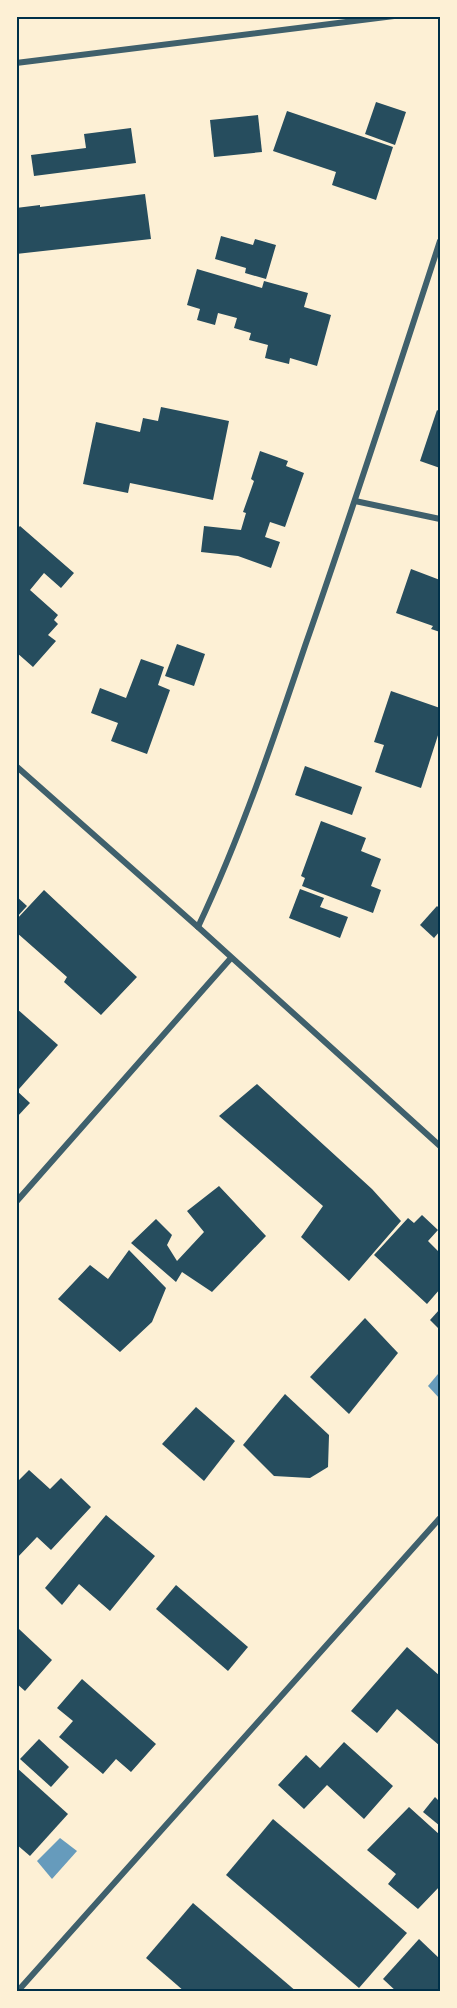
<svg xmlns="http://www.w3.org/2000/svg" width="457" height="2008" font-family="Rubik,sans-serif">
<rect width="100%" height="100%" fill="#fdf0d5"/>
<!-- water -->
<g fill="#669bbc">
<polygon points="438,1374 440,1377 440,1399 428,1386"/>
<polygon points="60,1838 77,1851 52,1879 37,1861"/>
</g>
<!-- building -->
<g fill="#264d5e">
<polygon points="376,102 406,112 395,145 365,134"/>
<polygon points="287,111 393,147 376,200 332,185 336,172 273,151"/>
<polygon points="258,115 262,152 214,157 210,120"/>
<polygon points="131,128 136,163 34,176 31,155 86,148 84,134"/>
<polygon points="145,194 151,239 16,254 16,208 40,205 40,207"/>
<polygon points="221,236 253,245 255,239 276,245 266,279 245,273 246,268 215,259"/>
<polygon points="197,269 262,288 264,281 308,293 304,307 331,315 317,366 290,358 289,364 265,358 268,345 249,340 251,333 234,328 237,318 218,313 215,325 197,320 200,309 187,305"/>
<polygon points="161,407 229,421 213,500 130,483 128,493 83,484 96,422 140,432 143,418 158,421"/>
<polygon points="437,410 440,412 440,468 420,461"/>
<polygon points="260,451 288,461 286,466 304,473 285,527 270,522 265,537 280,542 271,568 238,556 201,552 204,526 241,530 246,513 243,512 254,481 251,479"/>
<polygon points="20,526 74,573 61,588 44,573 30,590 58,615 54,620 58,624 48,635 56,641 33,667 16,652 16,530"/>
<polygon points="411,569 440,580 440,632 431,629 433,626 396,613"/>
<polygon points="177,644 205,654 194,686 165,676"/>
<polygon points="141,659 164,667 158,685 170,690 147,754 111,741 118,723 91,713 100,688 126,698"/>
<polygon points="391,691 440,708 440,729 421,788 375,772 384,745 374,742"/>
<polygon points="305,766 362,787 352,815 295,795"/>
<polygon points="321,821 366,838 361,851 381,859 371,886 381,890 373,913 302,886 305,878 301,876"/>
<polygon points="300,889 324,898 320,907 348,917 340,938 289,918"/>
<polygon points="44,890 137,977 101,1015 64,982 67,977 16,932 16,920"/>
<polygon points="16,896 27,906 16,918"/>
<polygon points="437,906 440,909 440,931 434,938 420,925"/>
<polygon points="16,1008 58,1045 19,1089 16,1087"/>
<polygon points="257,1084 372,1189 401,1221 349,1281 301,1237 323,1206 219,1116"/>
<polygon points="16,1090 30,1103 16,1118"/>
<polygon points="219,1186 266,1236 212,1292 182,1272 176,1282 131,1243 156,1219 172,1235 167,1245 177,1261 204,1232 187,1211"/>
<polygon points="422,1215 438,1230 428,1241 440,1253 440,1289 427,1304 374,1255 408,1218 414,1223"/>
<polygon points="129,1250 166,1288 152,1322 120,1352 58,1299 90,1265 108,1279"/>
<polygon points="440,1309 440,1330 430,1320"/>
<polygon points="365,1318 398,1353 349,1414 310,1377"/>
<polygon points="285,1394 329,1435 328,1467 310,1478 274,1476 243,1445"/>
<polygon points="196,1407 235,1441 204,1481 162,1444"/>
<polygon points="29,1470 50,1489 61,1478 91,1507 51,1550 37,1537 16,1559 16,1483"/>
<polygon points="106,1515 155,1556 110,1611 79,1584 62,1605 45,1588"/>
<polygon points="176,1585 248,1647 228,1671 156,1609"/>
<polygon points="19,1629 52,1660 25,1691 16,1683 16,1632"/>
<polygon points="407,1647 440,1676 440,1746 397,1709 377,1733 351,1711"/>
<polygon points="82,1679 156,1744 131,1772 116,1759 103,1774 59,1737 73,1721 57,1708"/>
<polygon points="39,1739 69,1767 51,1787 20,1759"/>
<polygon points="344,1742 393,1786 364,1819 327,1785 304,1809 278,1785 306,1755 320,1768"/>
<polygon points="16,1767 68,1814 30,1856 16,1844"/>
<polygon points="435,1797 440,1802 440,1826 423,1812"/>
<polygon points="409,1807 440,1835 440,1886 418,1909 388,1884 396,1874 367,1850"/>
<polygon points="273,1819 407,1933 359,1988 226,1875"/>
<polygon points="193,1903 297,1992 185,1992 146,1958"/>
<polygon points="419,1939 440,1959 440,1992 397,1992 383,1979"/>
</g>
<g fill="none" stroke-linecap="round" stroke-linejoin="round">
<!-- minor -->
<g stroke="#3f606c" stroke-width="6">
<polyline points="16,63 394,16"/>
<polyline points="355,501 440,519"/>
<polyline points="16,766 198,927 440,1146"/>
<path d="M198 927C241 836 273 741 305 646 352 512 396 376 440 241"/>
<polyline points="16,1202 231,958"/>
<polyline points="17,1992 440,1518"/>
</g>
</g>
<!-- border -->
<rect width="457" height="2008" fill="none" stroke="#fdf0d5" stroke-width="36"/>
<rect x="18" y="18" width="421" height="1972" fill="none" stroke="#003049" stroke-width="2"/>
</svg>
